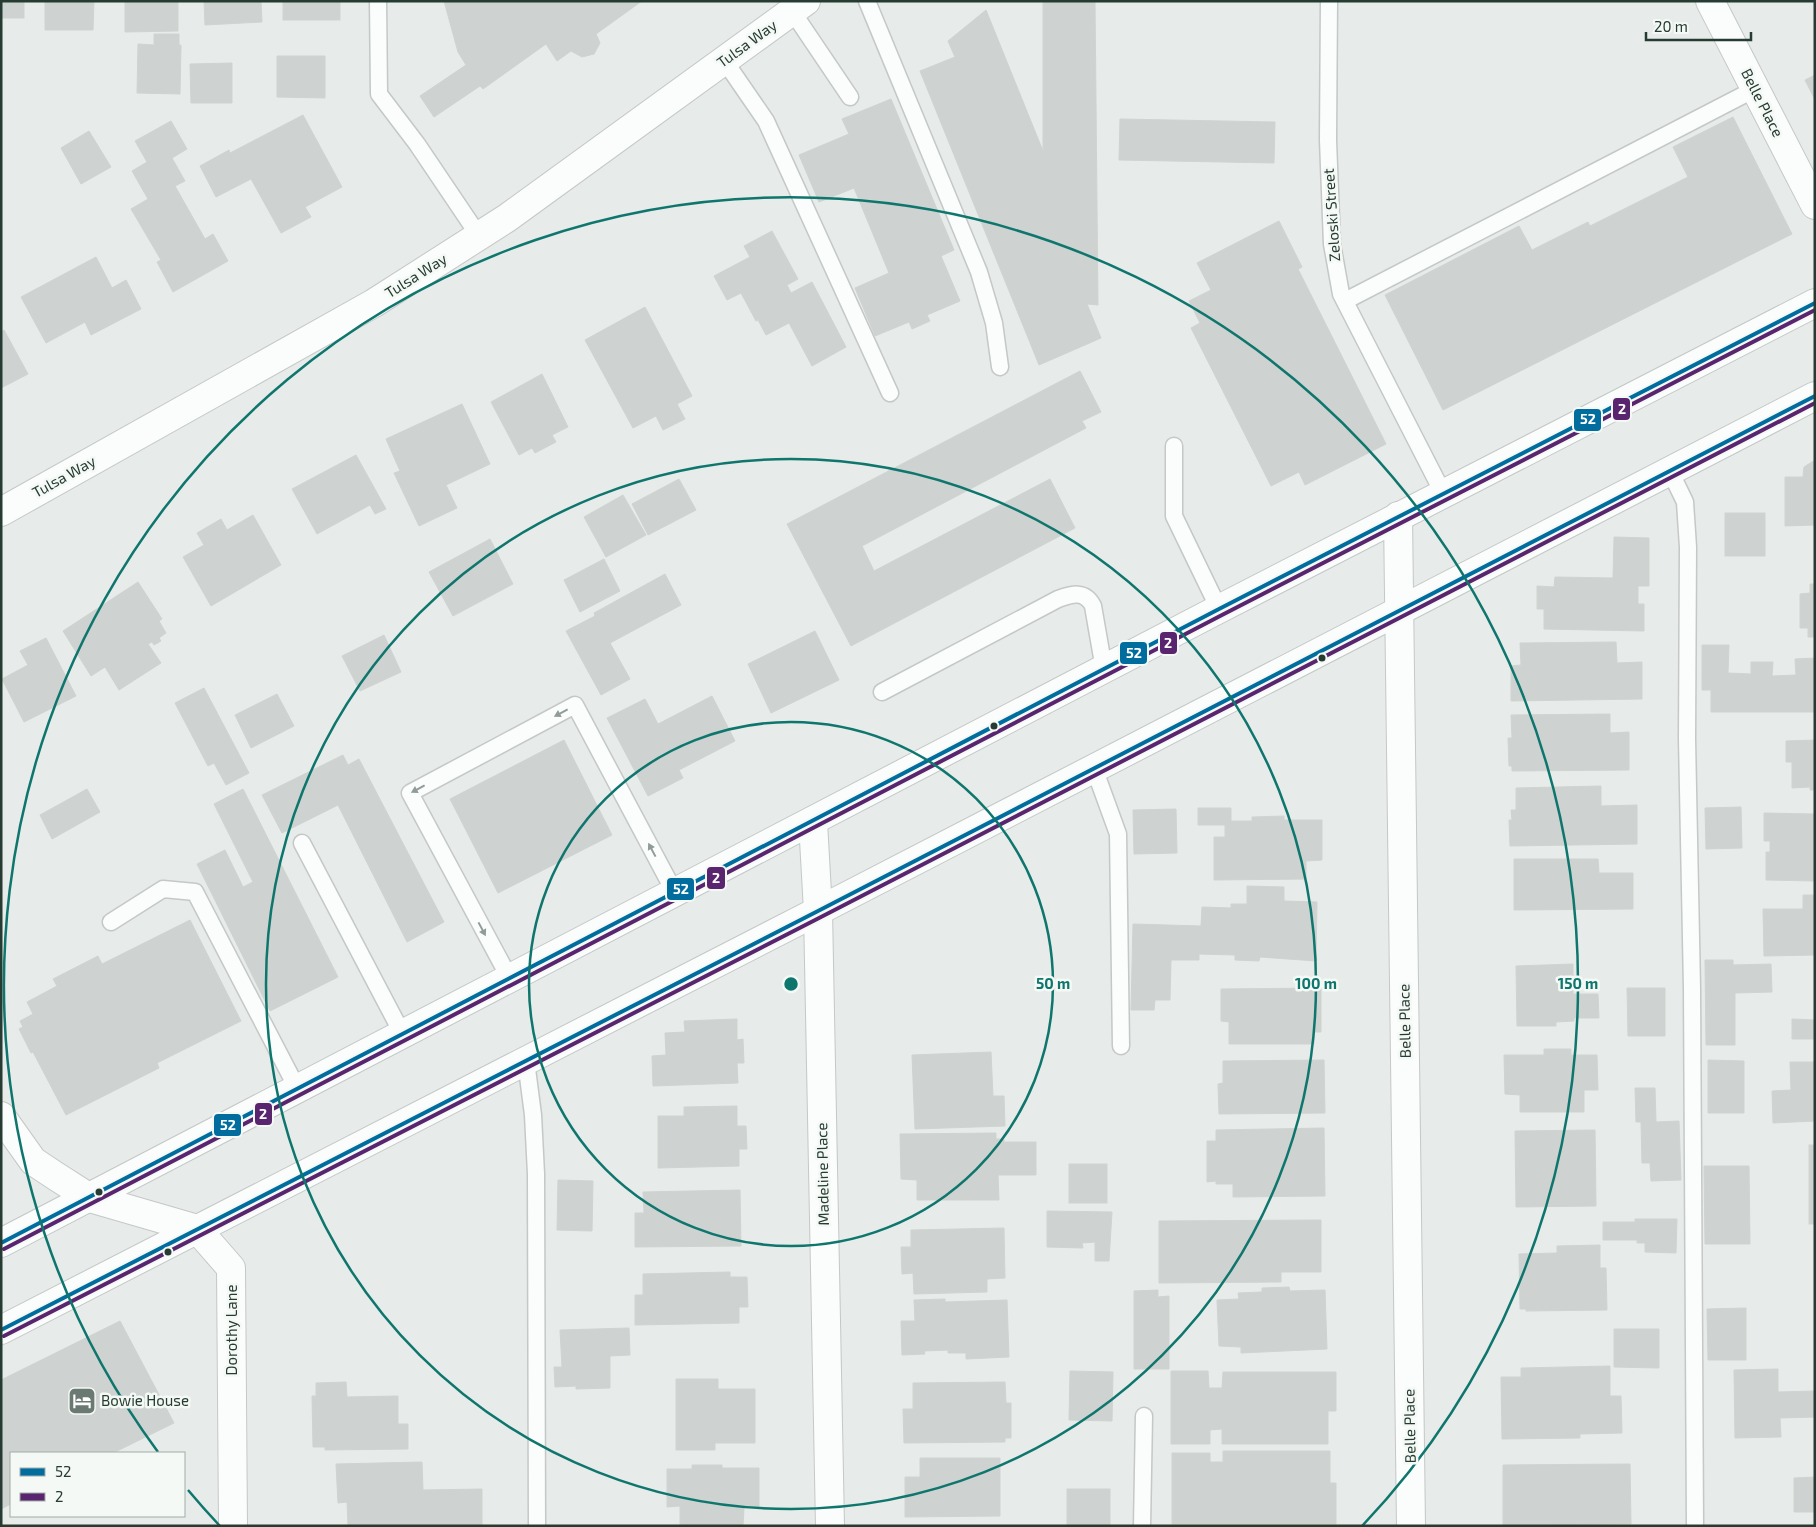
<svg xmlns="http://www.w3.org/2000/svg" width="1816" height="1527" font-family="'Exo 2',sans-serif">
<rect width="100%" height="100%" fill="#e7ebe9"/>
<!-- building -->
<g fill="#ced2d0" stroke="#cfd4d1">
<rect x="1" y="1" width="23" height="17"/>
<polygon points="45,1 94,1 93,30 45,30"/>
<polygon points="125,1 178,1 178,31 125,32"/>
<polygon points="204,1 261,1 262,22 205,25"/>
<rect x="283" y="1" width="57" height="19"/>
<polygon points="444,1 642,1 596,34 600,43 594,54 582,57 571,51 557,61 546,44 483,89 480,86 434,117 420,96 466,65 458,52"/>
<polygon points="1043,1 1095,1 1098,305 1087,304 1101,338 1039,365 920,71 955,57 948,41 986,10 1043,151"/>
<polygon points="154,34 179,34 179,45 181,45 180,94 137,93 138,44 154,45"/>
<polygon points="277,56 325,56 325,98 277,97"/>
<polygon points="232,63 232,103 191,103 190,64"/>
<polygon points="1815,75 1815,100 1805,80"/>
<polygon points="891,99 954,250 941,256 960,301 927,315 930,321 912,329 909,322 875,336 855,288 889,273 854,188 819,202 799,155 849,134 842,119"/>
<polygon points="303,115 342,187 305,207 311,217 281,233 251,179 216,197 200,166 229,150 230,153"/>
<polygon points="1733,117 1792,234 1443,410 1385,295 1519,226 1532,250 1588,222 1590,226 1688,177 1673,147"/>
<polygon points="1120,119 1275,122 1274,163 1119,160"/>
<polygon points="171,121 187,149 172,158 185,181 175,186 205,239 213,234 228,261 173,292 157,262 161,260 131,209 148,199 132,171 147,162 135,141"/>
<polygon points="89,131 111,167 81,184 61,148"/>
<polygon points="1279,221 1302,267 1298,269 1386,444 1305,485 1299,472 1271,486 1191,328 1200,323 1189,301 1211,290 1197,263"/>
<polygon points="772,231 798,279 787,285 791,293 812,282 846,347 812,366 789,323 766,335 758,320 756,321 741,293 727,300 714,276 750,257 744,246"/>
<polygon points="96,257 112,288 126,280 141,309 91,335 85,322 46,343 21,297"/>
<polygon points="645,307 692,396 677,404 685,419 663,430 656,416 633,428 585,340"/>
<polygon points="4,330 28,374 1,388 1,332"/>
<polygon points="1080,371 1101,412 1082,421 1086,428 862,546 874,571 1050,479 1075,528 851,646 787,524"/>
<polygon points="542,374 568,427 552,435 556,442 535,453 532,448 519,455 491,402"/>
<polygon points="462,404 490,464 446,485 457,508 419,526 394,473 400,471 386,439"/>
<polygon points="356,455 386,509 375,514 370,505 317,534 292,489"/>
<polygon points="1815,460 1815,525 1785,526 1785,477 1803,477 1804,467"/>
<polygon points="679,479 696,510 648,535 632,504"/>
<polygon points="623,495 646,535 606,557 584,517"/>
<rect x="1725" y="513" width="40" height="43"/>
<polygon points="253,515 281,565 211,606 183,557 204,545 197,533 221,519 227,530"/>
<polygon points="1614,537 1649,538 1649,586 1638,586 1638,604 1644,604 1644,631 1544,629 1544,609 1537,609 1537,586 1554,587 1555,577 1613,578"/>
<polygon points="490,539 513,584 453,616 429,572"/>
<polygon points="604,559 620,591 580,612 564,580"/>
<polygon points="665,574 681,605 610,643 630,679 601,695 566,631 595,616 594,613"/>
<polygon points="138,582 162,619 159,621 166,633 159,638 161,641 154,645 152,642 148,644 161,663 119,690 105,667 91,676 63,631"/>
<polygon points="1810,584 1815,584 1815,637 1808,637 1808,628 1800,628 1800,594 1810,593"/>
<polygon points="815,631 839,680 771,713 748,664"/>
<polygon points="384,635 401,672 360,691 342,656"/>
<polygon points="46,638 76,696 24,722 2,679 28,665 20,651"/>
<polygon points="1616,642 1617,663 1642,662 1642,699 1511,701 1511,666 1521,665 1520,643"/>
<polygon points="1702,645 1729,645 1728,673 1751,674 1751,662 1773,662 1772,676 1796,675 1795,659 1815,658 1815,712 1711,712 1711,690 1702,690"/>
<polygon points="204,688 249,773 226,785 214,763 208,766 175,703"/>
<polygon points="277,694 294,726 251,748 235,715"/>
<polygon points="712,696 735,741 679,770 683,778 648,796 607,718 645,699 658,724"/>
<polygon points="1610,714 1610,733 1629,732 1629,770 1512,771 1512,766 1509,766 1508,738 1512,738 1511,715"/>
<polygon points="564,740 612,835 498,893 450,799"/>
<polygon points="1815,740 1815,790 1810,790 1810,787 1792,788 1792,762 1786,762 1786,741"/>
<polygon points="343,755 348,765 359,759 444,922 407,942 338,805 282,833 262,795"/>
<polygon points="1601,786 1601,806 1637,805 1637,844 1510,846 1509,820 1512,820 1511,810 1516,810 1516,788"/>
<polygon points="87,789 100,812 52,839 40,815"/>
<polygon points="243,789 338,977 270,1011 197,864 225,850 243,887 253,882 214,804"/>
<polygon points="1741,807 1742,848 1706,849 1705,808"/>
<polygon points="1198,808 1231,808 1231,821 1252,821 1252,817 1284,816 1284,820 1322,820 1322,860 1306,861 1306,879 1214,880 1214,837 1225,837 1225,825 1198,825"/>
<polygon points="1176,809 1177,853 1134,854 1133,810"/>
<polygon points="1764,813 1815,814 1815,881 1766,880 1766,852 1770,852 1770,841 1764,841"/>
<polygon points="1514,859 1598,859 1599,873 1633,873 1633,909 1514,910"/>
<polygon points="1247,886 1284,887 1284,901 1317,902 1316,961 1260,957 1259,961 1235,960 1235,955 1199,954 1199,960 1171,960 1170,1000 1155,1000 1154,1010 1131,1010 1133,924 1201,926 1202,907 1231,908 1231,904 1247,904"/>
<polygon points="1803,895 1815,895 1815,955 1764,956 1763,909 1803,909"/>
<polygon points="190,920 241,1021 157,1063 159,1068 66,1115 33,1052 31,1053 19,1029 23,1027 20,1021 33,1014 27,1002 57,986 53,979 98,956 102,964"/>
<polygon points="1705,960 1733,960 1733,965 1771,964 1772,992 1735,993 1735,1045 1706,1045"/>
<polygon points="1573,964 1573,994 1598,994 1599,1018 1574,1018 1574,1021 1556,1022 1556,1026 1517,1026 1516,966"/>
<polygon points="1321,988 1321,1032 1314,1032 1314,1044 1229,1044 1229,1022 1221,1021 1221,989"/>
<polygon points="1627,988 1665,988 1665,1036 1628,1036"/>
<polygon points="737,1019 737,1040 743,1039 744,1063 737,1063 738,1083 653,1086 652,1056 666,1055 665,1033 685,1032 684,1021"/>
<polygon points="1792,1019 1815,1020 1815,1039 1792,1039"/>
<polygon points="1544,1049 1571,1049 1571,1055 1597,1055 1598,1090 1584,1090 1584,1112 1520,1112 1520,1095 1505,1094 1504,1055 1544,1055"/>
<polygon points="991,1052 993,1096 1004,1096 1005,1126 915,1129 912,1055"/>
<polygon points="1324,1060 1325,1113 1219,1114 1218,1084 1223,1083 1223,1061"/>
<polygon points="1708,1060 1744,1061 1744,1113 1708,1113"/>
<polygon points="1790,1062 1815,1062 1815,1121 1773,1123 1772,1091 1791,1090"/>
<polygon points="1635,1088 1655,1088 1656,1122 1679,1121 1681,1180 1651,1181 1650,1163 1642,1163 1641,1122 1636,1122"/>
<polygon points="737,1106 737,1126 746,1126 747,1149 739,1149 739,1166 658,1168 658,1116 684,1116 684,1107"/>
<polygon points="1324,1128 1325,1196 1233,1197 1233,1184 1216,1184 1216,1181 1207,1182 1207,1141 1216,1141 1216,1130"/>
<polygon points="1595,1130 1596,1206 1516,1207 1515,1131"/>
<polygon points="996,1133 996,1139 1004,1139 1004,1142 1036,1142 1036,1175 998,1175 999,1200 917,1200 917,1180 901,1179 900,1134"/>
<rect x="1809" y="1145" width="6" height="79"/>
<rect x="1069" y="1164" width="38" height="39"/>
<polygon points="1704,1166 1749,1166 1750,1244 1705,1244"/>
<polygon points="558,1180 593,1181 592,1231 557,1230"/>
<polygon points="740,1190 741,1246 635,1247 635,1213 644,1213 643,1192"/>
<polygon points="1047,1211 1112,1212 1109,1261 1095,1261 1095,1242 1082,1243 1083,1248 1047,1247"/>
<polygon points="1635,1219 1677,1219 1676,1253 1645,1252 1645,1243 1637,1243 1637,1240 1603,1240 1603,1222 1635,1222"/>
<polygon points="1321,1220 1321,1272 1281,1272 1281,1282 1159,1283 1159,1221"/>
<polygon points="1004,1228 1005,1278 987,1279 987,1292 914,1294 913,1273 902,1274 901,1247 911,1247 911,1230"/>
<polygon points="1600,1245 1600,1268 1606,1268 1607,1310 1526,1311 1526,1309 1520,1309 1519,1254 1557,1253 1557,1246"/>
<polygon points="730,1272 730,1277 747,1277 748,1307 739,1307 739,1323 635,1325 635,1295 643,1295 643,1274"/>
<polygon points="1289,1287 1290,1291 1325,1290 1327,1349 1241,1353 1241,1347 1219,1346 1217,1300 1239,1299 1238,1293 1262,1292 1262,1288"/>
<polygon points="1158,1290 1158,1297 1169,1296 1169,1369 1134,1369 1134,1291"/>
<polygon points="945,1299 945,1302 1007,1300 1009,1357 966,1359 966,1353 948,1353 948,1350 924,1351 925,1354 902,1355 901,1321 915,1321 914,1300"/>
<polygon points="1746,1308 1746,1360 1708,1360 1707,1309"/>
<polygon points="120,1321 174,1423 113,1453 11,1453 11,1504 1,1509 1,1380"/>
<polygon points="629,1328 630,1355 610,1356 610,1388 576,1389 576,1386 555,1387 554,1367 562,1367 560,1330"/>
<polygon points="1614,1329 1659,1329 1659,1368 1614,1367"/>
<polygon points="1610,1366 1610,1396 1621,1396 1622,1433 1580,1434 1580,1438 1502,1439 1501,1377 1521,1377 1521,1368"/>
<polygon points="1778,1369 1778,1392 1815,1391 1815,1417 1780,1418 1781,1437 1735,1438 1734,1370"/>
<polygon points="1070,1371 1113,1372 1112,1421 1069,1420"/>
<polygon points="1171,1371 1208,1371 1209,1388 1222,1388 1223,1372 1336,1372 1336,1411 1328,1411 1328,1444 1222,1444 1222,1429 1210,1430 1210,1444 1171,1444"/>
<polygon points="676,1379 718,1379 718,1389 755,1389 755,1443 715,1443 715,1450 676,1450"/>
<polygon points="346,1382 347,1397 398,1396 398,1424 408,1424 408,1449 325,1450 325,1447 313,1447 312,1396 316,1396 316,1383"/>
<polygon points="1005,1382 1006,1403 1011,1403 1011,1438 1005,1438 1005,1442 904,1443 903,1409 913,1409 913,1383"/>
<polygon points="1223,1451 1330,1451 1330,1483 1336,1483 1336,1524 1172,1524 1172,1453 1210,1453 1210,1462 1223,1462"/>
<polygon points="920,1458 1000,1458 1000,1516 905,1517 905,1477 920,1477"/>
<polygon points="422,1462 423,1490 482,1489 482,1526 348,1526 347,1502 338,1503 336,1464"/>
<polygon points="1630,1464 1631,1524 1503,1525 1503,1465"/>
<polygon points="692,1465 722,1465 722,1468 759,1468 759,1507 744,1508 743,1526 680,1526 680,1506 667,1507 667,1469 692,1469"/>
<polygon points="1815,1477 1815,1512 1794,1512 1794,1478"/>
<rect x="1067" y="1489" width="43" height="36"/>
</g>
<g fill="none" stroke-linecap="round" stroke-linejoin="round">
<defs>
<g id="service">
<polyline points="378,1 379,94 417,144 479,236"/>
<polyline points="867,1 979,272 994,323 1000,367"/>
<polyline points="1329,1 1328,140 1332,244 1341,294 1443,493"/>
<polyline points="792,11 850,97"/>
<polyline points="724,60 766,121 890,393"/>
<polyline points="1345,301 1755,89"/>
<polyline points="1174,446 1174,516 1219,609"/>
<polyline points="1670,471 1685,502 1688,547 1687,739 1692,988 1695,1526"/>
<path d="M882 692 1058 599C1072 594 1085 590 1093 606L1104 669"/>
<polyline points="1094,768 1118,834 1121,1046"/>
<polyline points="302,843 403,1035"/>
<polyline points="111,922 163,889 195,892 298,1090"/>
<polyline points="510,979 410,793 575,705 675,893"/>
<polyline points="526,1061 533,1115 536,1174 537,1526"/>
<polyline points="1142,1526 1144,1416"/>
</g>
<g id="minor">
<polyline points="1710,1 1815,205"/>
<polyline points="1,512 374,303 507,218 806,1"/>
<polyline points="1398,516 1411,1526"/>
<polyline points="813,822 818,911 830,1526"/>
<polyline points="1,1116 33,1161 54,1175 90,1198 197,1229 231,1268 233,1526"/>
</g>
<g id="secondary">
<polyline points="1,1243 1219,609 1815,303"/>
<polyline points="1,1330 818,911 1815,396"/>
</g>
</defs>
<!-- service casing -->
<use href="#service" stroke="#c4c8c6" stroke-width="19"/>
<!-- minor casing -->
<use href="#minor" stroke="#c4c8c6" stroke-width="30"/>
<!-- secondary casing -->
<use href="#secondary" stroke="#c3c8c6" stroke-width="30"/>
<!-- service -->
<use href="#service" stroke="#fbfcfc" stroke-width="16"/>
<!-- minor -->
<use href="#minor" stroke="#fbfcfc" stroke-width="28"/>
<!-- secondary -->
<use href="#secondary" stroke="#fbfcfc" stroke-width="28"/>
<defs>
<g id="bus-1">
<polyline points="1,1243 1219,609 1815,303"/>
<polyline points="1,1330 818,911 1815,396"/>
</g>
<g id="bus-2">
<polyline points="4,1249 1222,615 1815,310"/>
<polyline points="4,1336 821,917 1815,403"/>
</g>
</defs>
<!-- bus-1 casing -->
<use href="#bus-1" stroke="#f5f9f6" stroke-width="8"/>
<!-- bus-2 casing -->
<use href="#bus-2" stroke="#f5f9f6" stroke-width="8"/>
<!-- bus-1 -->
<use href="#bus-1" stroke="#006d9e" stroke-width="4"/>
<!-- bus-2 -->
<use href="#bus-2" stroke="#5a256f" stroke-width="4"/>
</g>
<!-- one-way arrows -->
<defs><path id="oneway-solid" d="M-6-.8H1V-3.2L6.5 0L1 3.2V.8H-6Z" transform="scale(1.25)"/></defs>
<g fill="#909c97">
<use href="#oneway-solid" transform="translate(561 713) rotate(152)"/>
<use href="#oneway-solid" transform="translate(418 789) rotate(152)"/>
<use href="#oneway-solid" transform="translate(652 850) rotate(-118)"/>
<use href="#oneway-solid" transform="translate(482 929) rotate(62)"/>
</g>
<!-- distance rings -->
<g fill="none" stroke="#0f766e" stroke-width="2.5">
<circle cx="791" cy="984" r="262"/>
<circle cx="791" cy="984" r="525"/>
<path d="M220 1526A787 787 0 0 1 188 1490M158 1452A787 787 0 1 1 1362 1526"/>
</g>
<!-- icons -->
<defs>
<symbol id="hotel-square" viewBox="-11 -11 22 22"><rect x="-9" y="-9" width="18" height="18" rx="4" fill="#6a7972" stroke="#f5f9f6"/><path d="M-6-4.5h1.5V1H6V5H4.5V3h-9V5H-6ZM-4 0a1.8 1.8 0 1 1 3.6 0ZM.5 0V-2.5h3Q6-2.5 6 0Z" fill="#fff"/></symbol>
</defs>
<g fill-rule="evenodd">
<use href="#hotel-square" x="66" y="1385" width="32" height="32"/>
</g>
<!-- markers -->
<g fill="#263c32" stroke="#f5f9f6" stroke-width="2">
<circle cx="1322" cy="658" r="4.5"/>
<circle cx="994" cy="726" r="4.5"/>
<circle cx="99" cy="1192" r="4.5"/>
<circle cx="168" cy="1252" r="4.5"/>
</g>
<g text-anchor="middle" stroke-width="5" stroke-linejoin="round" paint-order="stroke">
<!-- street labels -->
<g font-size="15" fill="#263c32" stroke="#f5f9f6">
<text transform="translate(747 44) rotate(-36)" y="5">Tulsa Way</text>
<text transform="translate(1762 103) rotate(63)" y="5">Belle Place</text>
<text transform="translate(1332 215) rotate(-94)" y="5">Zeloski Street</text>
<text transform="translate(416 276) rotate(-32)" y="5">Tulsa Way</text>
<text transform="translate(64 477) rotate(-29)" y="5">Tulsa Way</text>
<text transform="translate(1405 1021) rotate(-91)" y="5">Belle Place</text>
<text transform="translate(823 1174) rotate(-91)" y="5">Madeline Place</text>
<text transform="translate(232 1330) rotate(-90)" y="5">Dorothy Lane</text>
<text transform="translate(1410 1426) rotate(-91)" y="5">Belle Place</text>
</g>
<!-- poi labels -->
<g font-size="15" fill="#263c32" stroke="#f5f9f6" text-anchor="start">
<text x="101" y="1406">Bowie House</text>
</g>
</g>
<circle cx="791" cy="984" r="8" fill="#0f766e" stroke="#f5f9f6" stroke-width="2.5"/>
<g font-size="15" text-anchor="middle" font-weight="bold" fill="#0f766e" stroke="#f5f9f6" stroke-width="5" stroke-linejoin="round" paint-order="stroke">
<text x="1053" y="989">50 m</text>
<text x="1316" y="989">100 m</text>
<text x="1578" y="989">150 m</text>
</g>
<g stroke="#f5f9f6" stroke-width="2">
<rect x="1612" y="397" width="19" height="24" rx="5" fill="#5a256f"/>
<rect x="1573" y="408" width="29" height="24" rx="5" fill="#006d9e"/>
<rect x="1159" y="631" width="19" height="24" rx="5" fill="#5a256f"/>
<rect x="1119" y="641" width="29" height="24" rx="5" fill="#006d9e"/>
<rect x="706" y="866" width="20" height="24" rx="5" fill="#5a256f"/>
<rect x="666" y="877" width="29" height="24" rx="5" fill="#006d9e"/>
<rect x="254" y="1102" width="19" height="24" rx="5" fill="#5a256f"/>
<rect x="213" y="1113" width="29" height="24" rx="5" fill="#006d9e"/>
</g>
<g font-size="14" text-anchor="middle" font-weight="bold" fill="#fff">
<text x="1622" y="414">2</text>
<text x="1588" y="424">52</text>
<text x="1168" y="648">2</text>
<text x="1134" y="658">52</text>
<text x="716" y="883">2</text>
<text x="681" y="894">52</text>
<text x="263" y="1119">2</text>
<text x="228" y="1130">52</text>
</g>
<!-- border -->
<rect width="1816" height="1527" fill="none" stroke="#263c32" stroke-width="5"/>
<!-- legend -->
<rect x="10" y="1452" width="175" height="65" fill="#f5f9f6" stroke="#a2ada8"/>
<rect x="20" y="1468" width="25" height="8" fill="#006d9e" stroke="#a2ada8"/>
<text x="55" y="1477" font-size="15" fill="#263c32">52</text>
<rect x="20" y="1493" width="25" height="8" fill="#5a256f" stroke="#a2ada8"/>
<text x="55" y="1502" font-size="15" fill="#263c32">2</text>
<!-- scale -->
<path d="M1646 32v8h105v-8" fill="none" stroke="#263c32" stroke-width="2.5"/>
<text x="1654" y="32" font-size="15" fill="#263c32" stroke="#f5f9f6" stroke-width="4" paint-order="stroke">20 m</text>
</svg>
